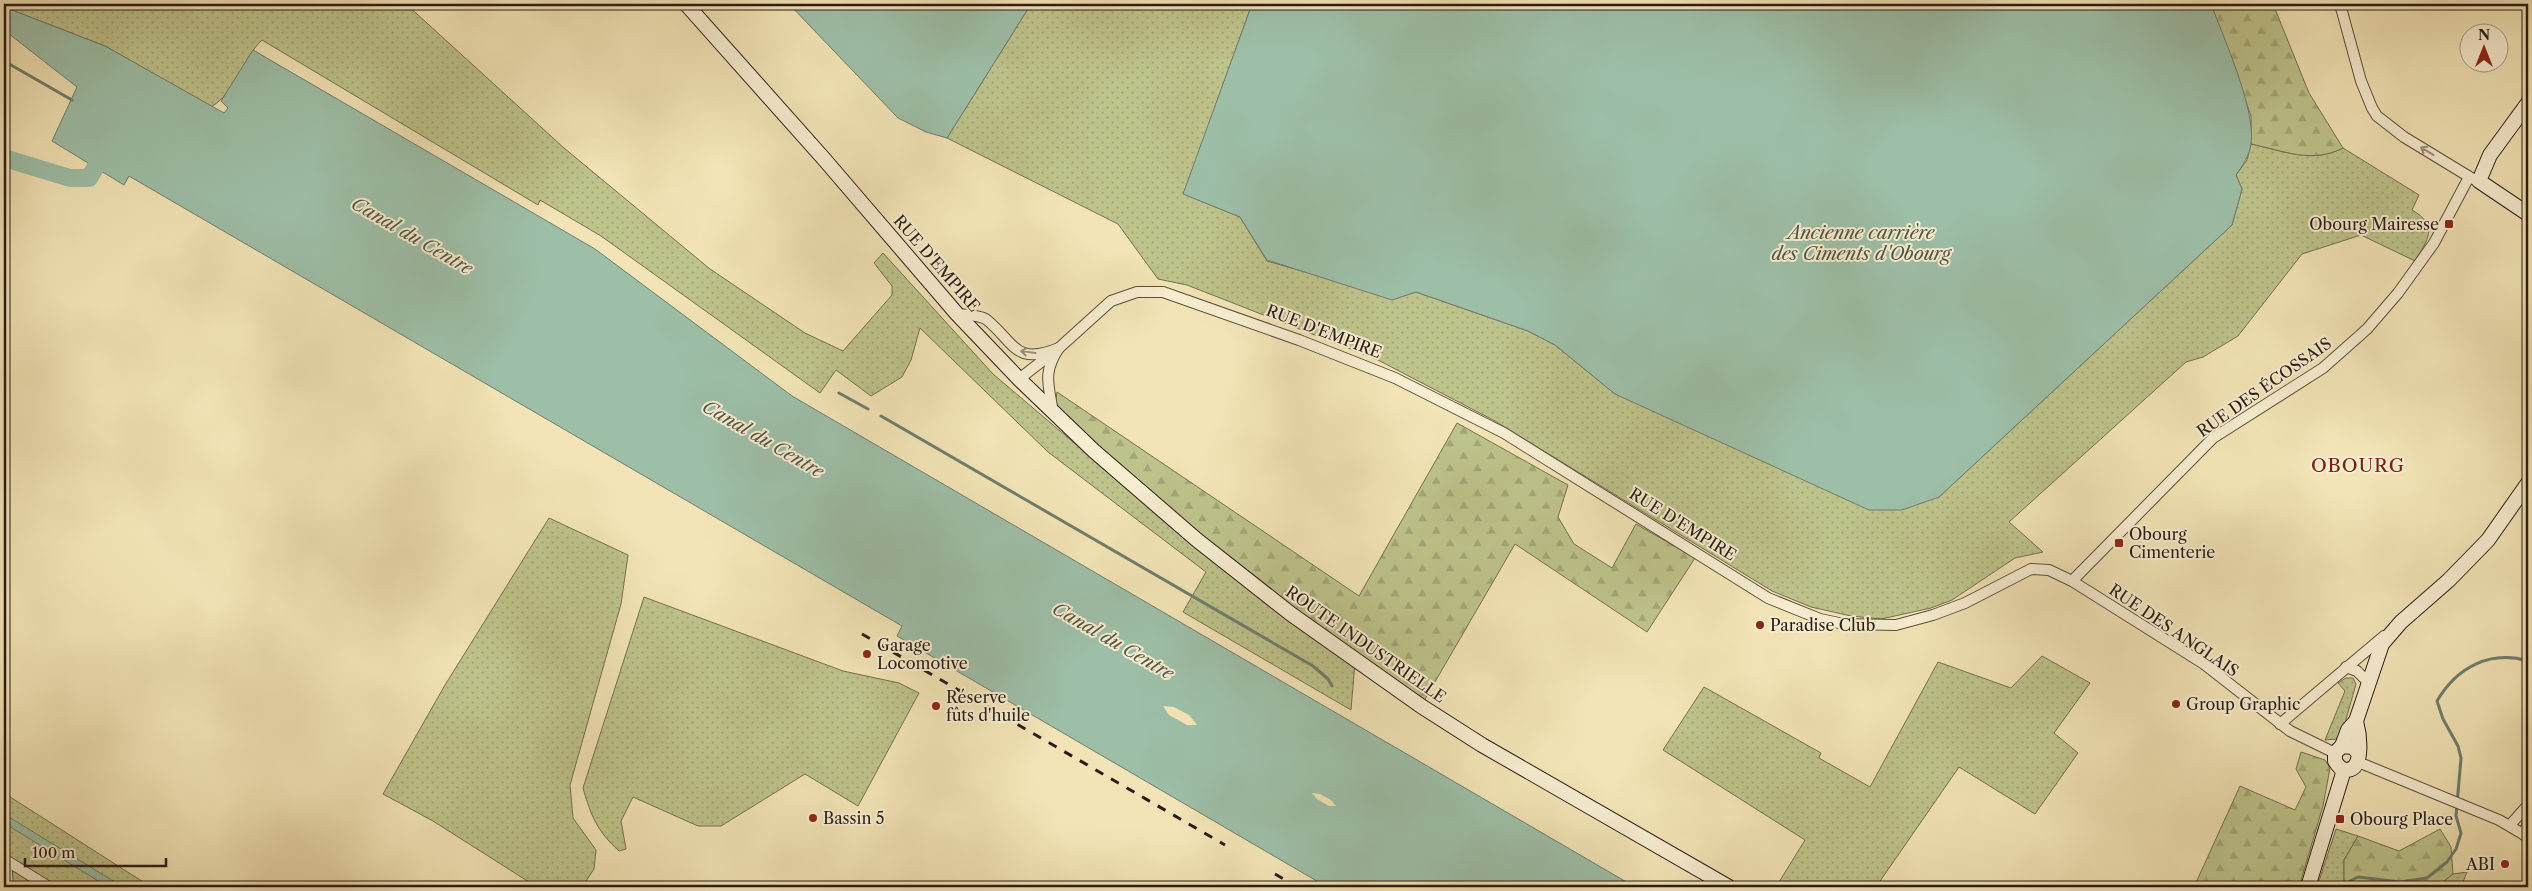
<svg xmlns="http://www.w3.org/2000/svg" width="2532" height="891" font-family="'Libre Caslon Text',serif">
<defs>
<pattern id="grass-dots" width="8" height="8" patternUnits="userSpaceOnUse" patternTransform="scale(1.25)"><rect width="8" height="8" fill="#bec38b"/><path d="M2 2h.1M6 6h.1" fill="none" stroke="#a3a777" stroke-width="1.8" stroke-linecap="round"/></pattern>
<pattern id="forest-firs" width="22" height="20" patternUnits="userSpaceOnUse" patternTransform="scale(1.25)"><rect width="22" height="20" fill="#bec38b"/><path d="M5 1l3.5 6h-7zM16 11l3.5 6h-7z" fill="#a3a777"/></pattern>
</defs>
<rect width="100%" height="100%" fill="#f2e4b6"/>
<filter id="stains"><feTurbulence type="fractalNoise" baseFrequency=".004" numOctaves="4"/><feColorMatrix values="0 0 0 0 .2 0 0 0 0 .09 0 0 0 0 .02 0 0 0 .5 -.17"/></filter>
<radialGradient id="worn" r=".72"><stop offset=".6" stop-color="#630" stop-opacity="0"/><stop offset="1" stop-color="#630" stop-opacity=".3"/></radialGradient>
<!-- grass -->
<g fill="url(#grass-dots)" stroke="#747050">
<path d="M4 4H406L564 148 710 269 805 333 843 351 892 295V286L874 263 883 253 993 374 1213 561 1355 662 1351 710 1183 612 1206 572 1048 452 920 328 911 360 902 377 871 396 836 370 820 393 601 236 540 200 538 205 262 40C242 59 235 93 211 107L105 46 4 7Z"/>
<path d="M1031 4H1252L1184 194 1240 217 1267 261 1397 298 1416 292 1528 331 1555 345 1615 394 1939 497 2232 225 2242 189 2236 175 2247 160 2251 144C2285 151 2311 164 2343 148L2419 195 2412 210C2440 226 2427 240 2415 261L2361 235 2302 254 2238 336 2203 357 2186 362 2009 522 2043 552 2015 558 1952 600 1931 608 1881 619 1851 616 1811 607 1772 591 1495 421 1376 359 1187 285 1158 279 1118 224 947 138Z"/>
<polygon points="549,518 628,555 621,604 570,785 573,818 596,850 594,869 582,887 530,887 529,882 433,821 383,794 445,685"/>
<path d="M644 597 843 671 899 683 919 693 858 806 805 774 721 826H698L633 797 621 821 626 849 619 851C597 831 591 816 583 788Z"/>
<polygon points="2042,656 2090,683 2054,733 2078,753 2035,814 1959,767 1876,887 1776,887 1805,840 1663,750 1704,687 1821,753 1819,758 1870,787 1938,662 2011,688"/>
<polygon points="2346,678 2353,678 2356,684 2345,723 2337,739 2325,740 2345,691 2338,683"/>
<polygon points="4,793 151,887 20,887 4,877"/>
<polygon points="2336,829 2358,836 2344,860 2344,881 2351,887 2317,887"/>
<polygon points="2467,872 2461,887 2436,887 2453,874"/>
</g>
<!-- forest -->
<g fill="url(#forest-firs)" stroke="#747050">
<path d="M2211 4H2273L2309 93 2343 148C2311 164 2285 151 2251 144V116Z"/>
<polygon points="1057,392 1359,596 1457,423 1568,485 1558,517 1574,544 1612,568 1636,524 1695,558 1647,632 1515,544 1421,706 1355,662 1054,413"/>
<polygon points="2301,752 2325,760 2330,768 2323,806 2299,887 2194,887 2240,786 2295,810 2306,787 2296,769"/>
<polygon points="2440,829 2451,847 2453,874 2436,887 2351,887 2344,881 2344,860 2358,836 2399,851"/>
</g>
<!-- water -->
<g fill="#9dbfa8" stroke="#6f7e6d">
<polygon points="789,4 1031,4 947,138 926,132 898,118"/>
<path d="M1252 4H2211C2224 39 2256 109 2251 144 2249 156 2243 165 2236 175L2242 189 2232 225 1939 497 1902 510H1869L1615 394 1555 345 1528 331 1416 292 1392 300 1267 260 1240 217 1183 194Z"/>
<polygon points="4,7 105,46 224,113 228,108 221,101 253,50 595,249 792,396 1635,887 1327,887 897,636 902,626 129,176 124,185 52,141 77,87 4,30"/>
<polygon points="4,814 123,887 108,887 4,823"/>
</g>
<!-- pier -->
<g fill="#f2e4b6">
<polygon points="1163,706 1174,707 1189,715 1197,725 1187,725 1169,715"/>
<polygon points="1312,793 1320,794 1331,800 1336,806 1329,806 1317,799"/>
</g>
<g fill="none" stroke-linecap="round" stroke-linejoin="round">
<!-- stream -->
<g stroke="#6f7e6d" stroke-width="3">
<polyline points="4,61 72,100"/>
<polyline points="839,393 868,409"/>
<polyline points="881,416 1313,666 1328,679 1332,686"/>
<path d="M2347 887 2350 881 2358 877 2400 882 2427 878 2447 862 2456 849 2461 833 2456 816 2461 758 2458 746 2443 719 2437 701C2457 667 2490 650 2528 661"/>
</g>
<!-- river -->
<polyline stroke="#9dbfa8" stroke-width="18" points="4,158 70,178 89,178 108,147"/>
<defs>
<g id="street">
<polyline points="2340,4 2361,81 2372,108 2377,116 2404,137 2473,179"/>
<path d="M957 314C965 315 981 315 987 320 1015 343 1015 366 1059 348 1042 373 1049 385 1053 413"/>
<polyline points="1019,379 1059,348 1111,301 1137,292 1163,292 1299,340 1395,378 1504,433 1768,598 1820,619 1844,624 1896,625 1933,615 1965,603 2031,569 2049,570 2072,581 2204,664 2290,731 2335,753"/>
<polyline points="2072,581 2213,438 2323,368 2367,329 2398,293 2434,243 2469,177"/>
<polyline points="2346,667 2357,671 2368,682"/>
<polyline points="2280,724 2384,636"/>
<polyline points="2358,762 2499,820 2528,837"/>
<polyline points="2510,825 2528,805"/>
<polyline points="2524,835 2528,822"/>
<polyline points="4,859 49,887"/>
<polyline points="6,861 8,887"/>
</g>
<g id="secondary">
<polyline points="686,4 824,159 957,314 1019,379 1094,451 1197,540 1291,614 1421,706 1482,745 1729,887"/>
<polyline points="2528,103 2490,155 2479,181 2528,214"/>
<polyline points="2342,746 2348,730 2356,721"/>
<path d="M2358 753 2353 747 2342 746 2335 753V761C2338 766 2341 770 2347 770 2365 769 2359 732 2356 721L2382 644 2401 622 2449 580 2488 540 2528 483"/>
<polyline points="2308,887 2344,770"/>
</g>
</defs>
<!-- street casing -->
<use href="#street" stroke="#5c4e3d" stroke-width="12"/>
<!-- secondary casing -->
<use href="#secondary" stroke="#2a1c15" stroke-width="16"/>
<!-- street -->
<use href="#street" stroke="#f7edd0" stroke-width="10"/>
<!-- secondary -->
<use href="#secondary" stroke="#f7edd0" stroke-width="14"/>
<!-- rail -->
<g stroke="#2a1c15" stroke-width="3" stroke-dasharray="9 9" stroke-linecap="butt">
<polyline points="862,634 1225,845"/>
<polyline points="1275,874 1297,887"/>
</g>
</g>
<!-- one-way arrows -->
<defs><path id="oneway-shaft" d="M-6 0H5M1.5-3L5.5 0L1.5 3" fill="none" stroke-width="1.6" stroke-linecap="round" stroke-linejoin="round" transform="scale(1.25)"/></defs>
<g stroke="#9b8f7c">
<use href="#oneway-shaft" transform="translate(2427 151) rotate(-149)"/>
<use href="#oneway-shaft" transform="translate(1028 352) rotate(-172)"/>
</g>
<!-- markers -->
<g fill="#8f2418" stroke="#f7edd0" stroke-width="2">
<rect x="2444" y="219" width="10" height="10" rx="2.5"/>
<rect x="2114" y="538" width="10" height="10" rx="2.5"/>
<circle cx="1760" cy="625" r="5"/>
<circle cx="867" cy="654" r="5"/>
<circle cx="2176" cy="704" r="5"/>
<circle cx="936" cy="706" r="5"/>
<circle cx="813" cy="818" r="5"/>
<rect x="2335" y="814" width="10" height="10" rx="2.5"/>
<circle cx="2505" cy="864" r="5"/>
</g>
<g text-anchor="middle" stroke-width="4" stroke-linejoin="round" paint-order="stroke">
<!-- poi labels -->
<g font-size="16" fill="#2a1c15" stroke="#f7edd0" text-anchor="start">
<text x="2439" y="230" text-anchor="end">Obourg Mairesse</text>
<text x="2129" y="540">Obourg<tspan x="2129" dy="18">Cimenterie</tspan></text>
<text x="1770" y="631">Paradise Club</text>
<text x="877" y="651">Garage<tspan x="877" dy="18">Locomotive</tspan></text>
<text x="946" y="703">Réserve<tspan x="946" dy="18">fûts d'huile</tspan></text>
<text x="2186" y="710">Group Graphic</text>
<text x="823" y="824">Bassin 5</text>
<text x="2350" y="825">Obourg Place</text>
<text x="2495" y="870" text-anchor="end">ABI</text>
</g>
<!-- street labels -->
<g font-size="16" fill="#2a1c15" stroke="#f7edd0">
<text transform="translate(937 263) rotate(49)" y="6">RUE D'EMPIRE</text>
<text transform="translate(1324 331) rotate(21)" y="6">RUE D'EMPIRE</text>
<text transform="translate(2264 387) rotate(-35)" y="6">RUE DES ÉCOSSAIS</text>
<text transform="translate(1683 524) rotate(32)" y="6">RUE D'EMPIRE</text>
<text transform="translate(2174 630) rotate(34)" y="6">RUE DES ANGLAIS</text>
<text transform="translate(1366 644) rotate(35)" y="6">ROUTE INDUSTRIELLE</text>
</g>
<!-- water labels -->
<g font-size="18" font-style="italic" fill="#525548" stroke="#f7edd0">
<text x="1861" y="239">Ancienne carrière<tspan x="1861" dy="21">des Ciments d'Obourg</tspan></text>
<text transform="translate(412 236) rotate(30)" y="6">Canal du Centre</text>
<text transform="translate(763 439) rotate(30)" y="6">Canal du Centre</text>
<text transform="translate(1113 641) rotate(30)" y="6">Canal du Centre</text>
</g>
<!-- quarter labels -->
<g font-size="19" letter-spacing="1" fill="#7a1f14" stroke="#f7edd0">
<text x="2358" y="472">OBOURG</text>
</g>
</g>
<!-- margin -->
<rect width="2532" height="891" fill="none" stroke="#f2e4b6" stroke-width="20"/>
<rect x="5" y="5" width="2522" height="881" fill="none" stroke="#2a1c15" stroke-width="2.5"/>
<rect x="10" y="10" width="2512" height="871" fill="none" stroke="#2a1c15"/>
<!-- north arrow -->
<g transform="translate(2484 48)"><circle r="24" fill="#f7edd0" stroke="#a59985"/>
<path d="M0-4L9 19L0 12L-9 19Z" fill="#8f2418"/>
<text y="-8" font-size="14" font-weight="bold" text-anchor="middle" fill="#2a1c15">N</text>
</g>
<!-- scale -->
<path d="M25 858v8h141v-8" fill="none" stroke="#2a1c15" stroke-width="2.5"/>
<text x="32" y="858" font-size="15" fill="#2a1c15" stroke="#f7edd0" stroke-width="4" paint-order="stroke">100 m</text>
<rect width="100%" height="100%" filter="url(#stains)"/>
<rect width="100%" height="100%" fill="url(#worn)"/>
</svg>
